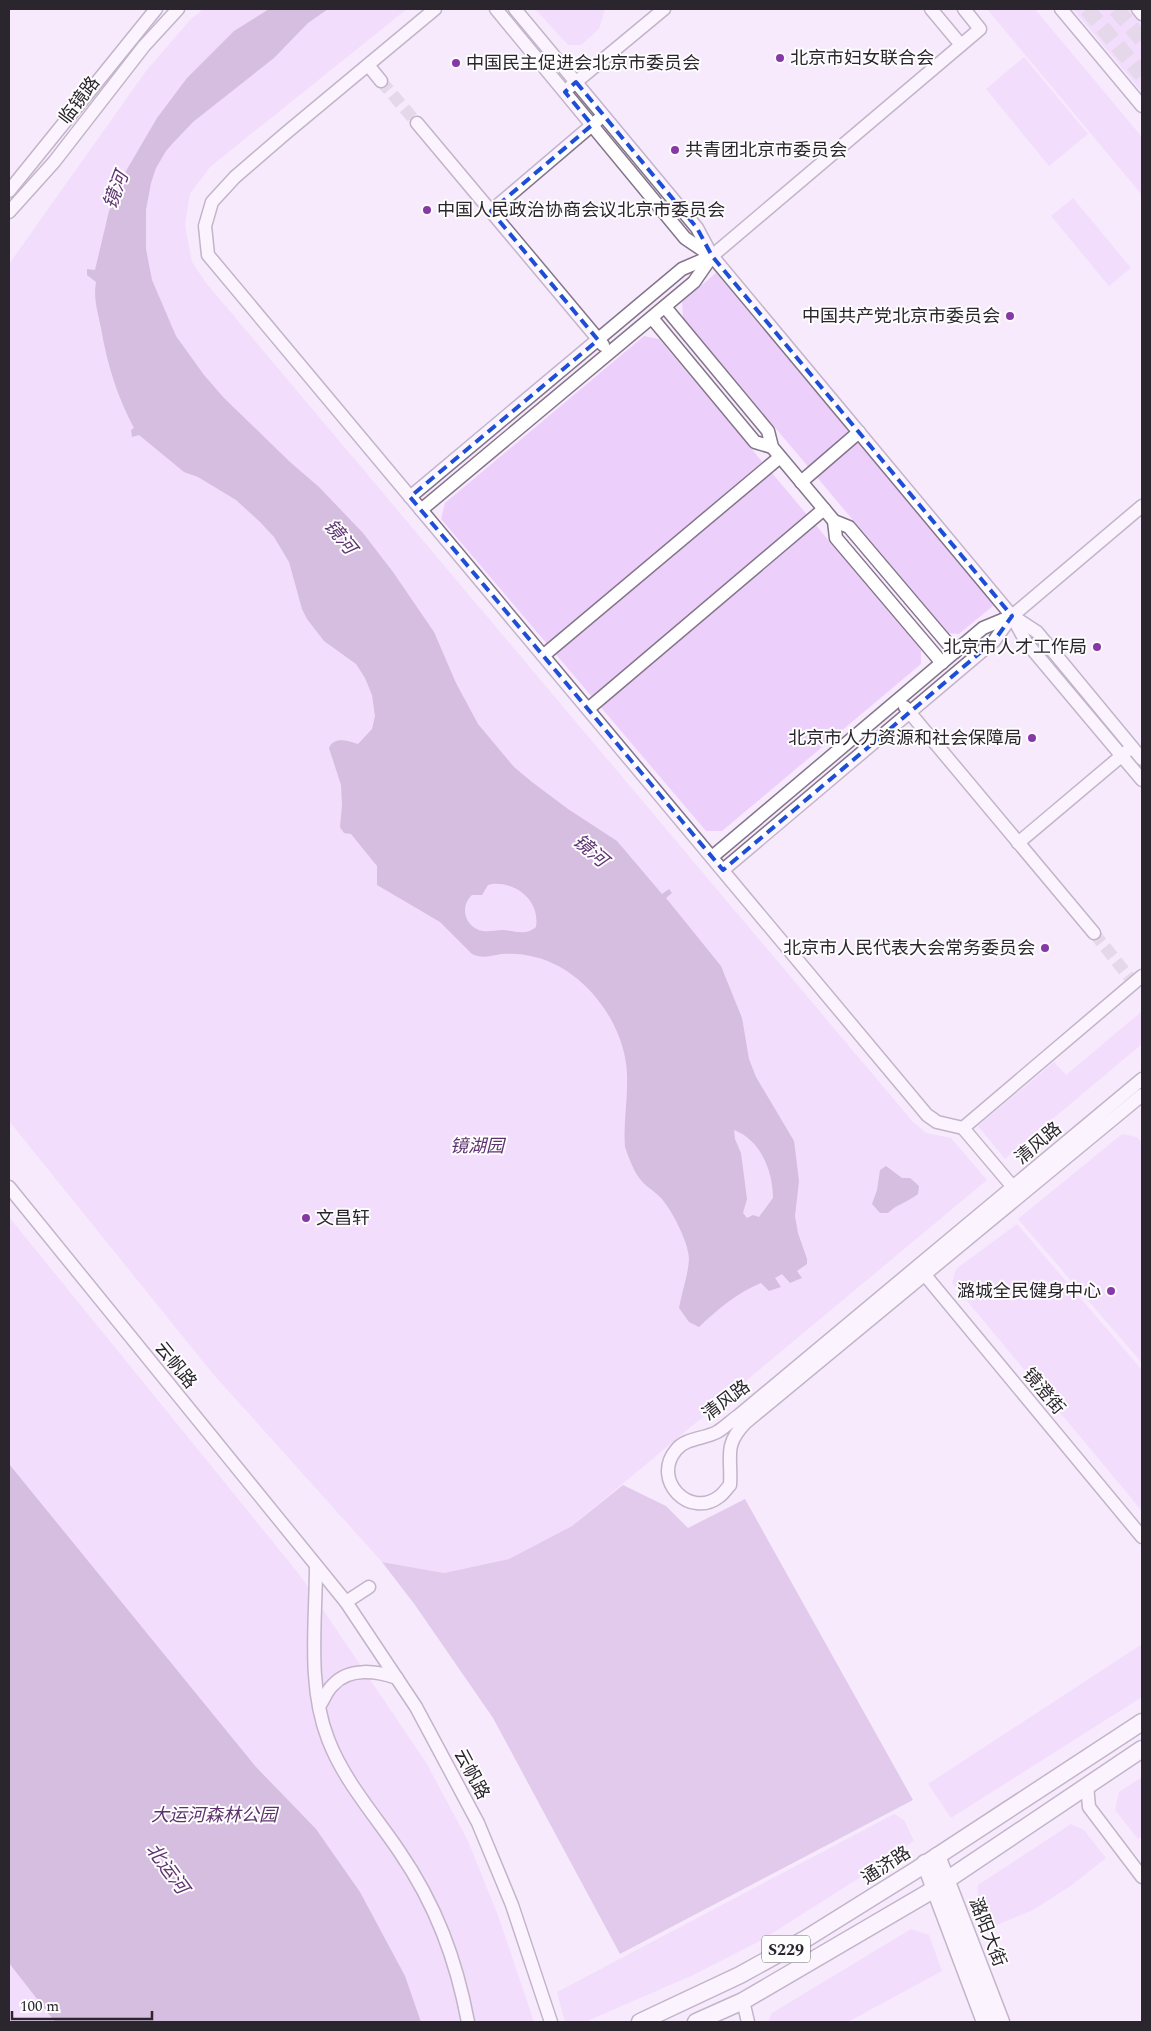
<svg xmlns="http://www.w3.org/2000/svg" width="1151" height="2031" font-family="Spectral,'Noto Sans SC',serif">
<rect width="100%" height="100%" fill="#f7eafd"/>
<!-- green -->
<g fill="#edcffb">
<polygon points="203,9 407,9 210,167 190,194 185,225 192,262 207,284 913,1122 926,1133 951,1138 987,1180 572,1526 510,1559 444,1573 382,1562 213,1374 9,1121 9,264 146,71 190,20"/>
<polygon points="535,9 605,9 599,29 581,45 568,45"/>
<polygon points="987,9 1035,9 1142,137 1142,195"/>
<polygon points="1073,9 1131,9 1142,23 1142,92"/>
<polygon points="1024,57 1088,134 1049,166 986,89"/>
<polygon points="1073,198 1131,268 1109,286 1051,216"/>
<polygon points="716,273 994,605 959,634 948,633 683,318 682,302"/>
<polygon points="644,336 659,339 921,650 921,664 722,831 706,831 441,519 445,503"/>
<polygon points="1142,1011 1142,1044 1005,1159 978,1126 1054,1062 1066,1075"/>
<polygon points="1122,1134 1137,1137 1142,1143 1142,1363 1018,1219"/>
<polygon points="9,1217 299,1574 427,1764 468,1841 499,1918 534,2022 9,2022"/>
<polygon points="1017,1224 1142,1370 1142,1511 952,1283 956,1269"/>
<polygon points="1142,1644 1142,1697 951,1818 928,1784"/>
<polygon points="1142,1777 1142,1836 1138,1839 1115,1810 1119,1792"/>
<polygon points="894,1814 904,1820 914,1841 878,1866 760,1941 693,1975 585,2022 565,2022 557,1992"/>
<polygon points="1071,1824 1084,1830 1106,1858 1072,1885 1033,1910 987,1929 977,1904 978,1885"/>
<polygon points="911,1929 929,1935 942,1971 848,2022 768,2022 772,2013"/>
</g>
<!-- forest -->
<polygon fill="#c8a5d7" points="623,1485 666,1506 688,1528 745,1499 913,1800 620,1954 493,1718 415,1605 382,1562 444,1573 509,1559 572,1526"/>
<!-- water -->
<g fill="#ab89ba" fill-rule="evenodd">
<path d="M269 9H328L308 23 274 58 193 122 173 143 166 151 156 168 151 183 146 210V249L152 280 176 336 204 375 224 398 290 462 319 487 363 533 393 572 434 632 456 683 478 724 514 767 532 782 568 809 617 841 662 894 669 889 672 893 666 898 721 966 742 1018 749 1059 756 1077 794 1141 799 1181 795 1216 798 1233 807 1259V1264L797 1271 802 1278 790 1283 782 1274 775 1278 781 1287 769 1291 761 1283C737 1293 718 1309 699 1327L689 1322 679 1308C682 1291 688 1276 689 1259 689 1243 671 1208 660 1197 653 1190 645 1186 640 1179 633 1170 629 1158 625 1147 623 1123 628 1100 627 1075 626 1025 585 969 535 957 525 954 512 953 501 954 490 956 482 959 472 954L440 922 377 885V866L351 834 344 833 340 827 342 805 341 785 329 748C334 736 348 741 358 744L372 729 375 716 372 695 365 678 356 664 324 641 307 619 302 609 289 562 274 537 260 522 236 500 198 477 184 472 139 435 132 437 131 430 134 428C117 396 107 364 101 328 98 313 93 298 96 282L87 275V269L95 270 109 211 126 171 157 118 187 78 234 31ZM492 884C517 882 540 901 536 927 525 936 516 931 503 930 496 930 489 932 483 931 465 928 459 907 472 895H482L488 885ZM734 1130C761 1140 773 1172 773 1198L759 1217 753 1215 747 1218 743 1213 747 1199 741 1153 735 1139Z"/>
<path d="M886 1166 902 1178H910L919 1186 918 1194C908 1202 897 1204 888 1213H880L872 1204 877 1190 880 1170Z"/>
<polygon points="9,1464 256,1767 316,1829 360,1892 405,1976 421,2022 55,2022 9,1963"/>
</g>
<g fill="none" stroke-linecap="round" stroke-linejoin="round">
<!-- minor-tunnel -->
<g stroke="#cec3d3" stroke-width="12" stroke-dasharray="12 6" stroke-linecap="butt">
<polyline points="381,81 417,123"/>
<polyline points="1094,933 1129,977"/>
</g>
<!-- major-tunnel -->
<g stroke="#cec3d3" stroke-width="16" stroke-dasharray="16 8" stroke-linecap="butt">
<polyline points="1087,9 1142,75"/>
<polyline points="1116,9 1142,40"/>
</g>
<defs>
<g id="minor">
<polyline points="435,9 286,133 235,177 212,202 205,226 208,255 927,1115 937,1122 963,1128 1142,976"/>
<polyline points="496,9 685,238 710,255"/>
<polyline points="515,9 697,228 712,256 1012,616 1026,642 1142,780"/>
<polyline points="931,9 961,45"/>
<polyline points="1061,9 1142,106"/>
<polyline points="1138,9 1142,14"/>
<polyline points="368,65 381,81"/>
<polyline points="570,87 664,9"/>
<polyline points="417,123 603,345"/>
<polyline points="9,191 156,9"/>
<polyline points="491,211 598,120"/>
<polyline points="9,212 54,162 144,46 178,9"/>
<polyline points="665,307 768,431 772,447 834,521 849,527 955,652"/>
<polyline points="652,318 755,442 772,447"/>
<polyline points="801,482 859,432"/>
<polyline points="410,497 682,269 712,256"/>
<polyline points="421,510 694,282 712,256 980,29 964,9"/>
<polyline points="834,521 836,538 942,663"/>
<polyline points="1014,617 1037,632 1142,759"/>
<polyline points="544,655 780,457"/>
<polyline points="905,707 1094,933"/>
<polyline points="588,709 824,509"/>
<polyline points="1018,843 1126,752"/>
<polyline points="712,857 983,628 1012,616"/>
<polyline points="723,870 994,641 1012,616 1142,506"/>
<path d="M1142 1079 738 1416C731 1421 724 1428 717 1432 704 1439 685 1438 676 1450 651 1480 690 1520 720 1496 724 1493 727 1488 730 1485 732 1457 723 1446 745 1423L1142 1095"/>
<polyline points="963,1128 1018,1193"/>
<polyline points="9,1187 346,1602 416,1707 478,1823 512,1905 551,2022"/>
<polyline points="920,1269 1142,1537"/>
<path d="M316 1566C316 1622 307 1685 328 1739 344 1781 374 1814 399 1851 436 1905 456 1959 468 2022"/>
<polyline points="346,1602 369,1587"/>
<path d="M320 1705C324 1699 327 1690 333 1685 349 1667 377 1671 397 1678"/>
<polyline points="1087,1785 1089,1807 1142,1877"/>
<polyline points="743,2001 748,2022"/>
</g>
<g id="major">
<polyline points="937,1856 1001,2022"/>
<polyline points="925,1863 985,2022"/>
<polyline points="640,2022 740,1975 807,1938 916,1870 1142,1722"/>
<polyline points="696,2022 743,2001 926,1894 1142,1749"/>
</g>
</defs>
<!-- minor casing -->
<use href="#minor" stroke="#83758a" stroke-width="15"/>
<!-- major casing -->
<use href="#major" stroke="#83758a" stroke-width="19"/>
<!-- minor -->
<use href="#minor" stroke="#fff" stroke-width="12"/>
<!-- major -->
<use href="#major" stroke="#fff" stroke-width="16"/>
</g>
<!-- marked area -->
<path d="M0 0H1151V2031H0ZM576 82 697 228 712 256 1012 616 994 641 723 870 410 497 598 340 491 211 592 125 565 92Z" fill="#f7eafd" fill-opacity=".55" fill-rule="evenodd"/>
<path fill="none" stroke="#1d4ed8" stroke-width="4" stroke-dasharray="10 6" stroke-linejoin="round" d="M576 82 697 228 712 256 1012 616 994 641 723 870 410 497 598 340 491 211 592 125 565 92Z"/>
<!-- markers -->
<g fill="#8837a6" stroke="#fdfdfd" stroke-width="2">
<circle cx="780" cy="58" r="5"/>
<circle cx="456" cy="63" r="5"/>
<circle cx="675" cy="150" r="5"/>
<circle cx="427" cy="210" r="5"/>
<circle cx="1010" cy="316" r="5"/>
<circle cx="1097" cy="647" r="5"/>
<circle cx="1032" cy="738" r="5"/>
<circle cx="1045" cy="948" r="5"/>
<circle cx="306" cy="1218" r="5"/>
<circle cx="1111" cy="1291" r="5"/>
</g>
<g text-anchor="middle" stroke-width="4" stroke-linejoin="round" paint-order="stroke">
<!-- shield labels -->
<rect fill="#fdfdfd" stroke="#6a666b" stroke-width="1" x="762" y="1935.5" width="48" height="27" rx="4"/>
<g font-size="16" font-weight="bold" fill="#2b252d">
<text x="786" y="1955">S229</text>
</g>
<!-- poi labels -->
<g font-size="18" fill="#2b252d" stroke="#fdfdfd" text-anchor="start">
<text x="790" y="64">北京市妇女联合会</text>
<text x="466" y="69">中国民主促进会北京市委员会</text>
<text x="685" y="156">共青团北京市委员会</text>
<text x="437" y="216">中国人民政治协商会议北京市委员会</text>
<text x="1000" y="322" text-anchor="end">中国共产党北京市委员会</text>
<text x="1087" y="653" text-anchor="end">北京市人才工作局</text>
<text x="1022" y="744" text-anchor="end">北京市人力资源和社会保障局</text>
<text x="1035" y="954" text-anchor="end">北京市人民代表大会常务委员会</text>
<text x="316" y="1224">文昌轩</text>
<text x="1101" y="1297" text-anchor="end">潞城全民健身中心</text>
</g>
<!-- street labels -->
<g font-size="18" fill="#2b252d" stroke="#fdfdfd">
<text transform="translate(79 100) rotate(-53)" y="6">临镜路</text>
<text transform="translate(1038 1143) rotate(-40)" y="6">清风路</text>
<text transform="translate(176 1365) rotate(51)" y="6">云帆路</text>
<text transform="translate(1044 1391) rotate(50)" y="6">镜澄街</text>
<text transform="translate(726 1400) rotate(-37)" y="6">清风路</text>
<text transform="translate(472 1774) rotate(62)" y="6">云帆路</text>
<text transform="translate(886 1865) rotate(-33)" y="6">通济路</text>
<text transform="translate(988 1932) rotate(69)" y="6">潞阳大街</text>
</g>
<!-- park labels -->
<g font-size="18" font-style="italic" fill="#5e326f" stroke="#fdfdfd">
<text x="477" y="1152">镜湖园</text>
<text x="214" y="1821">大运河森林公园</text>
</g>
<!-- water labels -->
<g font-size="19" font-style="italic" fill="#603472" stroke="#fdfdfd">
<text transform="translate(115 190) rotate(-69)" y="7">镜河</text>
<text transform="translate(341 536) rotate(51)" y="7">镜河</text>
<text transform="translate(591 850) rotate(41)" y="7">镜河</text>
<text transform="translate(168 1868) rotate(54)" y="7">北运河</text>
</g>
</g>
<!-- border -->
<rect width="1151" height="2031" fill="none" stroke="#2b252d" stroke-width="20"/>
<!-- scale -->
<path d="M12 2011v8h140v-8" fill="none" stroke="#2b252d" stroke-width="2.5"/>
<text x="20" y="2011" font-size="15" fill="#2b252d" stroke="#fdfdfd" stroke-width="4" paint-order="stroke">100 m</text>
</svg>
